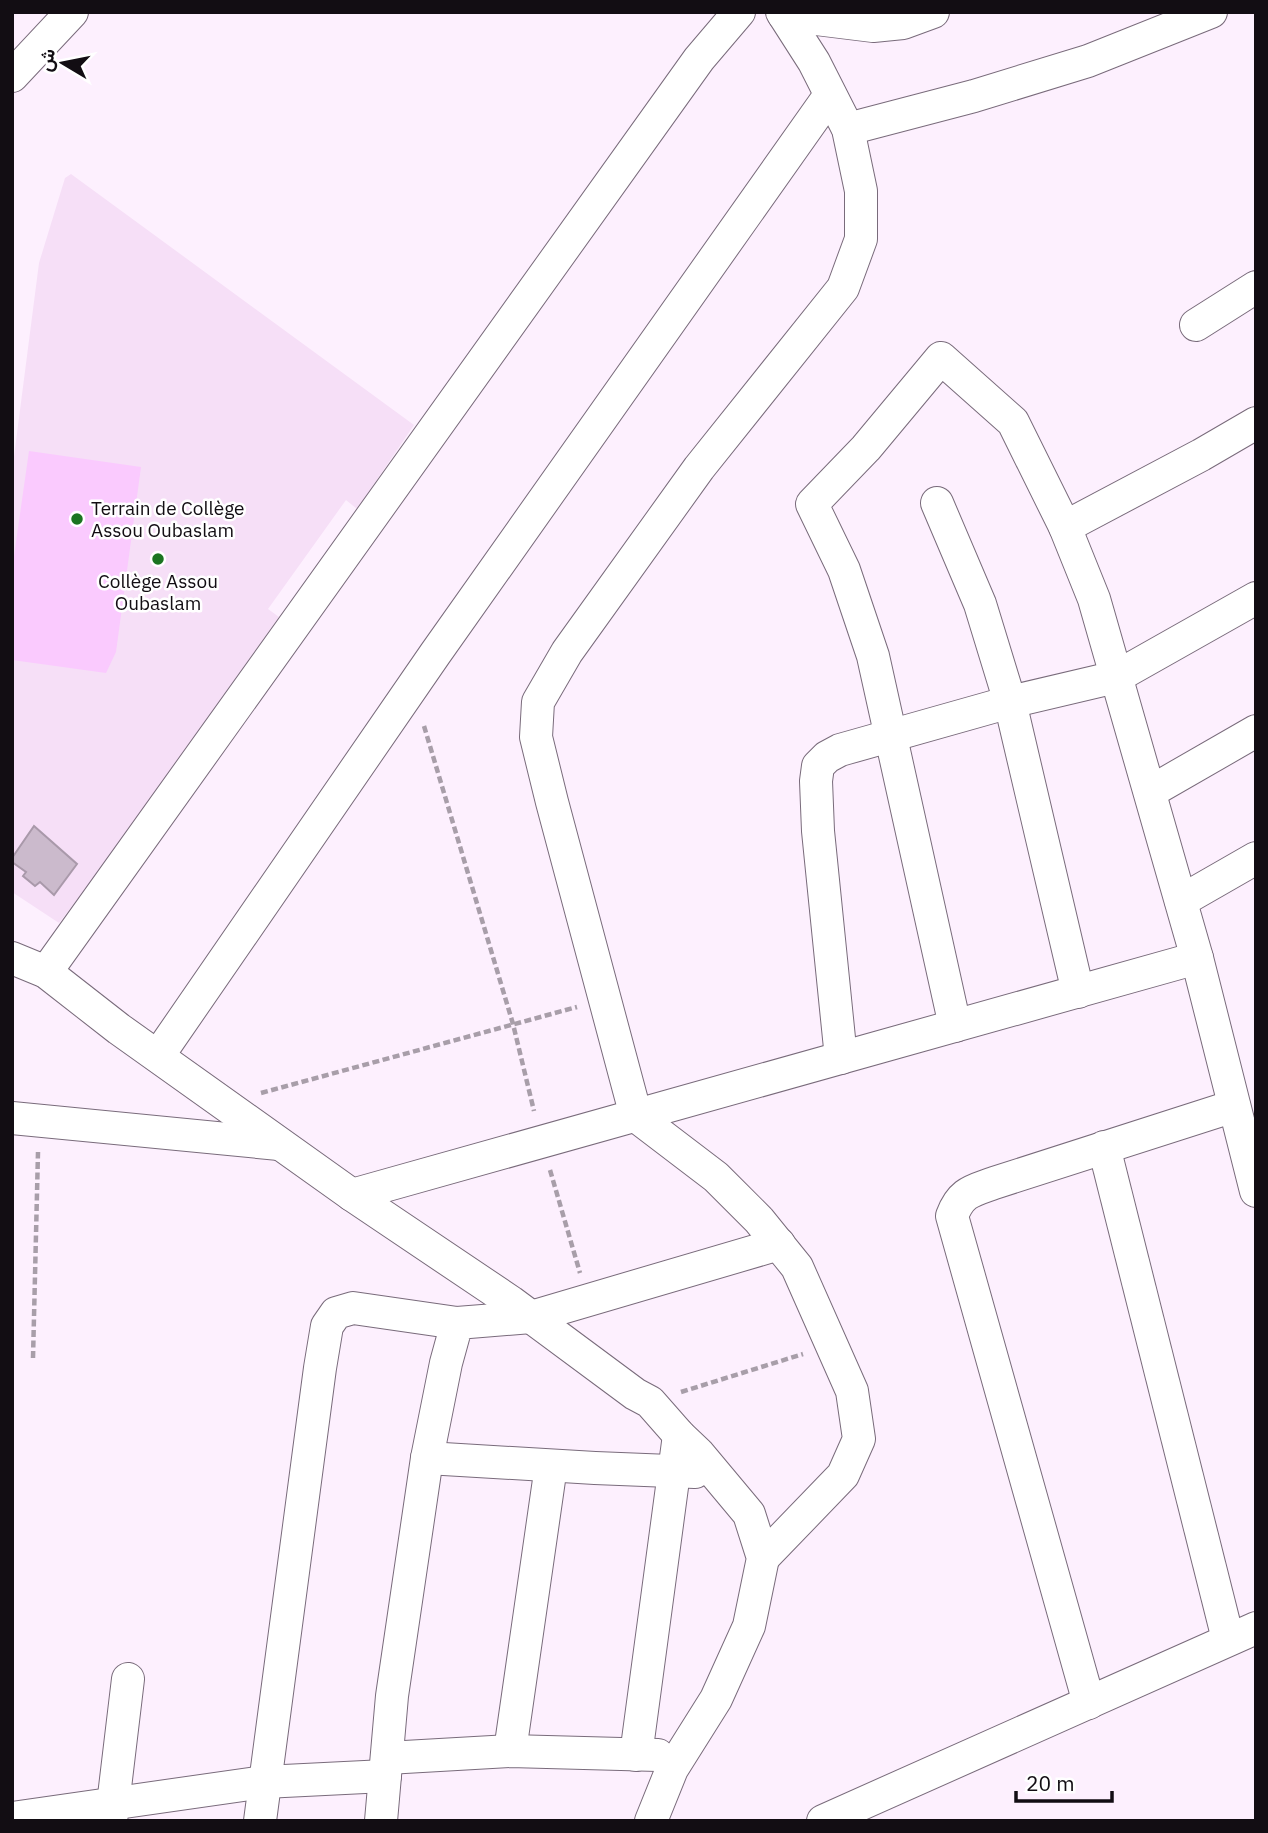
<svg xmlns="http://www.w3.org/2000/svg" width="1268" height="1833" font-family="'IBM Plex Sans',Vazirmatn,sans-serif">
<rect width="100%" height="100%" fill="#fdf0fe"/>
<!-- built -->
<polygon fill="#f6dff7" points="71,174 414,425 357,509 346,500 268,609 279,617 86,888 59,923 12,892 12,472 39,263 65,178"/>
<!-- pitch -->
<polygon fill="#facafe" points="29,451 141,467 116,652 106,673 12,660 12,570"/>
<!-- building -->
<polygon fill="#cbbacc" stroke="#a999aa" stroke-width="2" points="34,826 77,864 54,895 40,882 35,886 23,876 26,872 12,862 12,858"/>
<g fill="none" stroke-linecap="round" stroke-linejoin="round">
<defs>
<g id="minor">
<polyline points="784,15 873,26 903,23 933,12"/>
<polyline points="12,76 72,12"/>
<polyline points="848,129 974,96 1088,61 1211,12"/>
<polyline points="1196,325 1256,287"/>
<polyline points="937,503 980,604 1010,702 1078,992"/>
<polyline points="1065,527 1201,455 1256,423"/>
<polyline points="1150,792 1256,731"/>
<polyline points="1181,901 1256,858"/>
<polyline points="12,958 46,972 119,1029 352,1195 511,1302 635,1394 650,1402 679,1435 698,1453 749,1514 763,1558 749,1626 716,1699 672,1769 651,1821"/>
<polyline points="46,972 699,59 739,12"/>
<polyline points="955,1026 873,656 844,570 812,504 866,448 941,358 1013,422 1065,527 1094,599 1197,958 1256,1191"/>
<polyline points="158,1056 435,654 830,95"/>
<polyline points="841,1058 818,831 816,781 818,766 827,757 840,750 1010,702 1116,677 1256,598"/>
<polyline points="12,1118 279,1144"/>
<polyline points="1104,1147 1228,1639"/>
<polyline points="352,1195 1197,958"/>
<polyline points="427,1458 595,1468 695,1472"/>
<polyline points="763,1558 843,1475 859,1439 852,1391 797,1267 759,1220 716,1177 636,1116 552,802 536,737 538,702 567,652 699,468 843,288 861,239 861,191 848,129 814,62 782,12"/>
<path d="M1089 1703 952 1216C961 1192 972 1191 994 1183L1234 1106"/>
<polyline points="510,1751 551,1466"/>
<polyline points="636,1755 679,1435"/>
<polyline points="387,1758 510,1751 658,1755"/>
<polyline points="12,1818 264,1782 385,1776"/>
<polyline points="111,1821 128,1679"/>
<polyline points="260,1821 320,1368 327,1326 336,1313 353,1308 457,1323"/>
<polyline points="381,1821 392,1696 427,1458 446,1363 457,1323 531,1317 779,1244"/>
<polyline points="823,1821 1256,1628"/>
</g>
</defs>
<!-- minor casing -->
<use href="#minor" stroke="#796b7b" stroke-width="34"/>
<!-- path -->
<g stroke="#a89ea9" stroke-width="4.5" stroke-dasharray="7 3.5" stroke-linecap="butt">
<polyline points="424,726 513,1024 534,1111"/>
<polyline points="261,1093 577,1007"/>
<polyline points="550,1170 580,1273"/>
<polyline points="33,1358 38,1152"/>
<polyline points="681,1392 803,1354"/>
</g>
<!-- minor -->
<use href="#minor" stroke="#fff" stroke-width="32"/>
</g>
<!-- markers -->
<g fill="#1b7421" stroke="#fff" stroke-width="2.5">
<circle cx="77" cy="519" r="7"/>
<circle cx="158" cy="559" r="7"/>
</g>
<g text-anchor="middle" stroke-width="5" stroke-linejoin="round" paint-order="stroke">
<!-- poi labels -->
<g font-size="19" fill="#120d13" stroke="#fff" text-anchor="start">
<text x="91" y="515">Terrain de Collège<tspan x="91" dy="22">Assou Oubaslam</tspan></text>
<text x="158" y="588" text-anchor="middle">Collège Assou<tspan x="158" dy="22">Oubaslam</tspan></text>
</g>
</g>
<!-- border -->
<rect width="1268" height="1833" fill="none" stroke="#120d13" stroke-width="28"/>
<!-- north arrow -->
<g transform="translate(63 63) rotate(280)" stroke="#ffffff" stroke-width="5" paint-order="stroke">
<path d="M0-5L12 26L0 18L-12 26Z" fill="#120d13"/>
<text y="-10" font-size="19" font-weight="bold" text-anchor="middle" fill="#120d13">ش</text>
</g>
<!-- scale -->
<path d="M1016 1791v10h96v-10" fill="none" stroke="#120d13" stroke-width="3.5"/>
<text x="1026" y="1791" font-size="21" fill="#120d13" stroke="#ffffff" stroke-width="5" paint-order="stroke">20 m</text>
</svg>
